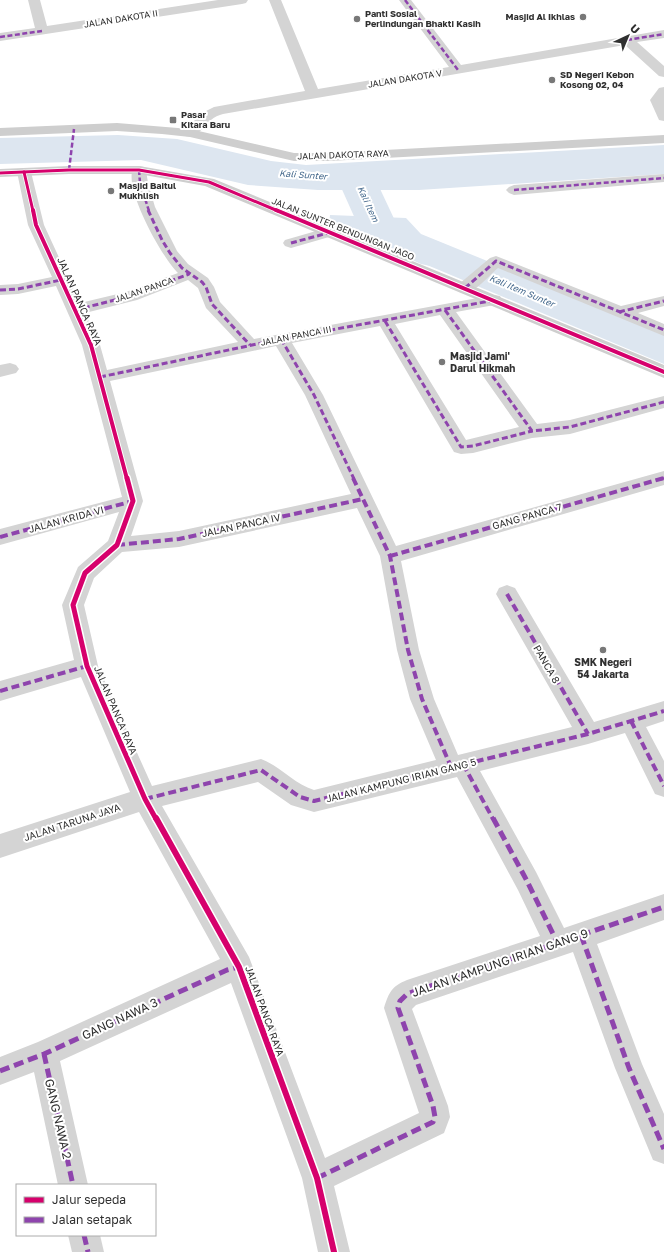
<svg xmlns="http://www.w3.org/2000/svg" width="664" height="1252" font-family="'Golos Text',sans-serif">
<rect width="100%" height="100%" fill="#fff"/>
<!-- water -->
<g fill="#dde6f0">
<polygon points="118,135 177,139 271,161 306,165 664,145 664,174 419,190 318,190 248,185 141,160 0,164 0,138"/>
<polygon points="330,215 406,218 421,234 664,333 664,364 329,224"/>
</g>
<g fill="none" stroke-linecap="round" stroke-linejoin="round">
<!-- river -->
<polygon fill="#dde6f0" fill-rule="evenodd" points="355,165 368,168 374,176 397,225 449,246 455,255 449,264 435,267 421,264 367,240 361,232 336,176 342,168"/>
<!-- street -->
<g fill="#d4d4d4" fill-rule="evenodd">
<polygon points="28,0 40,0 47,26 218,0 248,0 246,3 242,4 0,41 0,33 35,28"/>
<path d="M269 0H281L318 89 449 67 399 0H411L461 65 664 30V38L637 42 664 66V77L659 76 625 45 223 114C219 115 214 117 211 120 202 127 198 139 185 136L183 133 185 130 202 113 214 107 305 91Z"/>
<polygon points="664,87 664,121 659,120 650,100 659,88"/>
<path d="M139 166 144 167 146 170 148 183 155 207 177 251 188 264 208 278 214 287 220 302 254 339 494 295 500 296 502 300 500 304 456 312 537 424 570 420 664 396V408L570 434 532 438 473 453 461 454 454 452 380 326 292 343 323 395 396 546 664 471V485L401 561 419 650 434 699 458 755 572 727 496 594 499 588 507 585 515 588 594 722 664 701V721L646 727 664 761V797L655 794 625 733 588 744 480 771 536 872 564 928 664 894V920L597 944 642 1064 664 1114V1164L653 1160 615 1068 573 952 416 1005 412 1009 448 1106 450 1117 444 1133 334 1186 350 1252H318L302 1178 231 983 60 1061 88 1185H58L34 1072 0 1085V1057L38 1042 220 959 139 812 0 858V834L130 792 81 677 0 701V681L74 660 62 605 78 567 108 541 119 512 0 545V529L122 497 82 345 56 286 18 294 0 295V285L18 284 52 277 28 225 17 172 19 169 24 168 29 169 31 172 44 225 80 303 126 292 178 273C163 259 121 185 134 167ZM188 280 198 288 206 308 238 342 107 370 100 345 85 313 137 300ZM440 315 519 427 466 440 395 324ZM276 346 305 395 351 494 179 531 131 536 143 501 110 381ZM357 508 380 556 397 650 410 699 436 760 314 790C294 784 280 766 261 759L152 786 98 666 84 605 94 578 122 552 179 547ZM457 777 518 890 540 936 407 980C392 986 389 992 384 1008L419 1113 325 1158 249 957 162 806 258 782 291 805 314 812Z"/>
<polygon points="664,174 664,182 514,195 509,193 506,190 509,187 514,185"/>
<polygon points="330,227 336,229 338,232 336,235 291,248 285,246 283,243 285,240"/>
<path d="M496 256 621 306 664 296V306L638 313 664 324V336L498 268C487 277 474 296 459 292L457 288 459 284 490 258Z"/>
<polygon points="10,363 16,365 19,369 16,373 0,377 0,365"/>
<polygon points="68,1235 100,1235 104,1252 72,1252"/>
</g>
<!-- secondary -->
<g fill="#cecece" fill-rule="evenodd">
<polygon points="117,123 190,129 294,153 329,153 664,135 664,143 329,161 294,161 190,137 162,134 117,131 0,136 0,128"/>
<polygon points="69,166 139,166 214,179 664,365 664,378 205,186 139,174 69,174 0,177 0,169"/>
</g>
<!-- quiet-far3 -->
<g stroke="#8e44ad" stroke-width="2.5" stroke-dasharray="5 2.5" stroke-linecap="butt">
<polyline points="405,0 458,70"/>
<polyline points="0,37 42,31"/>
<polyline points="627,40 664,34"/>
<polyline points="69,170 74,129"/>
<polyline points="139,170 140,183 149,211"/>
<polyline points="514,190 664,178"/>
</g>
<!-- quiet-far2 -->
<g stroke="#8e44ad" stroke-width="3" stroke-dasharray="6 3" stroke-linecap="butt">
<polyline points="148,210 162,240 170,253 182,268 202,282 206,287 212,304 250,345"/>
<polyline points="291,243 328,233"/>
<polyline points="465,288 496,261 664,330"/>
<polyline points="0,290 18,289 61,280"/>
<polyline points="75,310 131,296 189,274"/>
<polyline points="445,310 532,431 570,427 664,402"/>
<polyline points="619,312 664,301"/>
<polyline points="385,321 461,447 473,446 532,431"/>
<polyline points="281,339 314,395 354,479"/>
<polyline points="100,377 281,339 490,301"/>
<polyline points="661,479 664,478"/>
</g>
<!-- quiet-far1 -->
<g stroke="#8e44ad" stroke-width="4" stroke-dasharray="8 4" stroke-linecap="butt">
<polyline points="353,478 390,556 408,650 422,699 451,767"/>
<polyline points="0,537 133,501"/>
<polyline points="117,545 179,539 363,499"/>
<polyline points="390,556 664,478"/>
<polyline points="507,594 588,734"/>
<polyline points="0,691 87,666"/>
<polyline points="631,721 664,786"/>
<polyline points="463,764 493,819"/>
<polyline points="145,799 261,770 300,797 314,801 588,734 664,711"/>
</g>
<!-- quiet -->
<g stroke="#8e44ad" stroke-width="5" stroke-dasharray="10 5" stroke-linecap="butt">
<polyline points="493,818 527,881 558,944"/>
<polyline points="581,935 629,1068 664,1149"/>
<polyline points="44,1054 73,1185"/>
<polyline points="0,1071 44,1054 227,970 239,967"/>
<polyline points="317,1178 433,1122 435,1117 433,1106 398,1008 400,1001 407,994 664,907"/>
<polyline points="84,1235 88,1252"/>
</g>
<defs>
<g id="cycleway-far3">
<polyline points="24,172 33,211"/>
<polyline points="0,173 69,170 139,170 209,182 278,211"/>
</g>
<g id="cycleway-far2">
<polyline points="33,210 36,225 91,345 127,479"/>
<polyline points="276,210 664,372"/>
</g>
<polyline id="cycleway-far1" points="127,478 133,501 117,545 85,573 73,605 87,666 145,799 156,819"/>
<polyline id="cycleway" points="156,818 239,967 317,1178 334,1252"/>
</defs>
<!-- cycleway-far3 casing -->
<use href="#cycleway-far3" stroke="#fff" stroke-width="4.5"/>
<!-- cycleway-far2 casing -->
<use href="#cycleway-far2" stroke="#fff" stroke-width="6"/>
<!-- cycleway-far1 casing -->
<use href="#cycleway-far1" stroke="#fff" stroke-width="8"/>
<!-- cycleway casing -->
<use href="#cycleway" stroke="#fff" stroke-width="9"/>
<!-- cycleway-far3 -->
<use href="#cycleway-far3" stroke="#d6006c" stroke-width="3"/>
<!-- cycleway-far2 -->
<use href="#cycleway-far2" stroke="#d6006c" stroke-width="4"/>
<!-- cycleway-far1 -->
<use href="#cycleway-far1" stroke="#d6006c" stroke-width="5"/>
<!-- cycleway -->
<use href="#cycleway" stroke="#d6006c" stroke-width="6"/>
</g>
<!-- markers -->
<g fill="#787878" stroke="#fff" stroke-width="1.5">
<circle cx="583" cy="17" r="4"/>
<circle cx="357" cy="19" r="4"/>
<circle cx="552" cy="80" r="4"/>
<rect x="169" y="116" width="8" height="8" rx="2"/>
<circle cx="111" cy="191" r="4"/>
<circle cx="442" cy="362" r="4"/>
<circle cx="603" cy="650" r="4"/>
</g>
<g text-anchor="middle" stroke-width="4" stroke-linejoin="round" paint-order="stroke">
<!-- far-poi labels -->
<g font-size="9" font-weight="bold" fill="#303030" stroke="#fff" text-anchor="start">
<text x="365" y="17">Panti Sosial<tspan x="365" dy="10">Perlindungan Bhakti Kasih</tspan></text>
<text x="575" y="20" text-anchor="end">Masjid Al Ikhlas</text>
<text x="560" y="78">SD Negeri Kebon<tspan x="560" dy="10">Kosong 02, 04</tspan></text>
<text x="181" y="118">Pasar<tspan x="181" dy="10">Kitara Baru</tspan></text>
<text x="119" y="189">Masjid Baitul<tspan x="119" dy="10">Mukhlish</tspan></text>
</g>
<!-- far-street labels -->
<g font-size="9" fill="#303030" stroke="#fff">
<text transform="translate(121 19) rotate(-9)" y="3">JALAN DAKOTA II</text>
<text transform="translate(405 79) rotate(-9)" y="3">JALAN DAKOTA V</text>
<text transform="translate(343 155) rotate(-2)" y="3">JALAN DAKOTA RAYA</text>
<text transform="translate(343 229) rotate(22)" y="3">JALAN SUNTER BENDUNGAN JAGO</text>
<text transform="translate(144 290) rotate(-19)" y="3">JALAN PANCA</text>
<text transform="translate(296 336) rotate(-11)" y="3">JALAN PANCA III</text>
</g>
<!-- far-water labels -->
<g font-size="9" font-style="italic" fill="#44688c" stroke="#fff">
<text transform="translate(303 175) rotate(4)" y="3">Kali Sunter</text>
<text transform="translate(368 204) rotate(65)" y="3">Kali Item</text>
<text transform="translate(522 291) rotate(23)" y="3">Kali Item Sunter</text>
</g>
<!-- street labels -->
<g font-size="10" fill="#303030" stroke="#fff">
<text transform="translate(80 301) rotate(66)" y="4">JALAN PANCA RAYA</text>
<text transform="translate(527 516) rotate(-16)" y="4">GANG PANCA 7</text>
<text transform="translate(66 519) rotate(-15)" y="4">JALAN KRIDA VI</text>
<text transform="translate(241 525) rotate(-12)" y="4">JALAN PANCA IV</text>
<text transform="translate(547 664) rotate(60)" y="4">PANCA 8</text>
<text transform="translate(116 710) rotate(67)" y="4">JALAN PANCA RAYA</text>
<text transform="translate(401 780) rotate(-14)" y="4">JALAN KAMPUNG IRIAN GANG 5</text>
<text transform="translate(72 822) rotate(-18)" y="4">JALAN TARUNA JAYA</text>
<text transform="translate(265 1011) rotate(70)" y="4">JALAN PANCA RAYA</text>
</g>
<!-- poi labels -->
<g font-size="10" font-weight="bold" fill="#303030" stroke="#fff" text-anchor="start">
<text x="450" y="360">Masjid Jami'<tspan x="450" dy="12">Darul Hikmah</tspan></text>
<text x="603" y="666" text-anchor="middle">SMK Negeri<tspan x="603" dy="12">54 Jakarta</tspan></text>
</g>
<!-- near-street labels -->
<g font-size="12" fill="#303030" stroke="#fff">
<text transform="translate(500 963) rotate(-19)" y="4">JALAN KAMPUNG IRIAN GANG 9</text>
<text transform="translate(120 1019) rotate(-25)" y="4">GANG NAWA 3</text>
<text transform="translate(58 1119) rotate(77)" y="4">GANG NAWA 2</text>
</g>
</g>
<!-- legend -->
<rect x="16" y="1184" width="140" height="52" fill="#ffffff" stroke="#acacac"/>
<rect x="24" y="1197" width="20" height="6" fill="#d6006c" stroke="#acacac"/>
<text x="52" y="1204" font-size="12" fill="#303030">Jalur sepeda</text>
<rect x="24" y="1217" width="20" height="6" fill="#8e44ad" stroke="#acacac"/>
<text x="52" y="1224" font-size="12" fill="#303030">Jalan setapak</text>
<!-- north arrow -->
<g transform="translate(628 36) rotate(44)" stroke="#ffffff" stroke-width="3" paint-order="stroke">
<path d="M0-3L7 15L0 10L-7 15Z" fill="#303030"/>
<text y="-6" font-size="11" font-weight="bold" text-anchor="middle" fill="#303030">U</text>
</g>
</svg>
